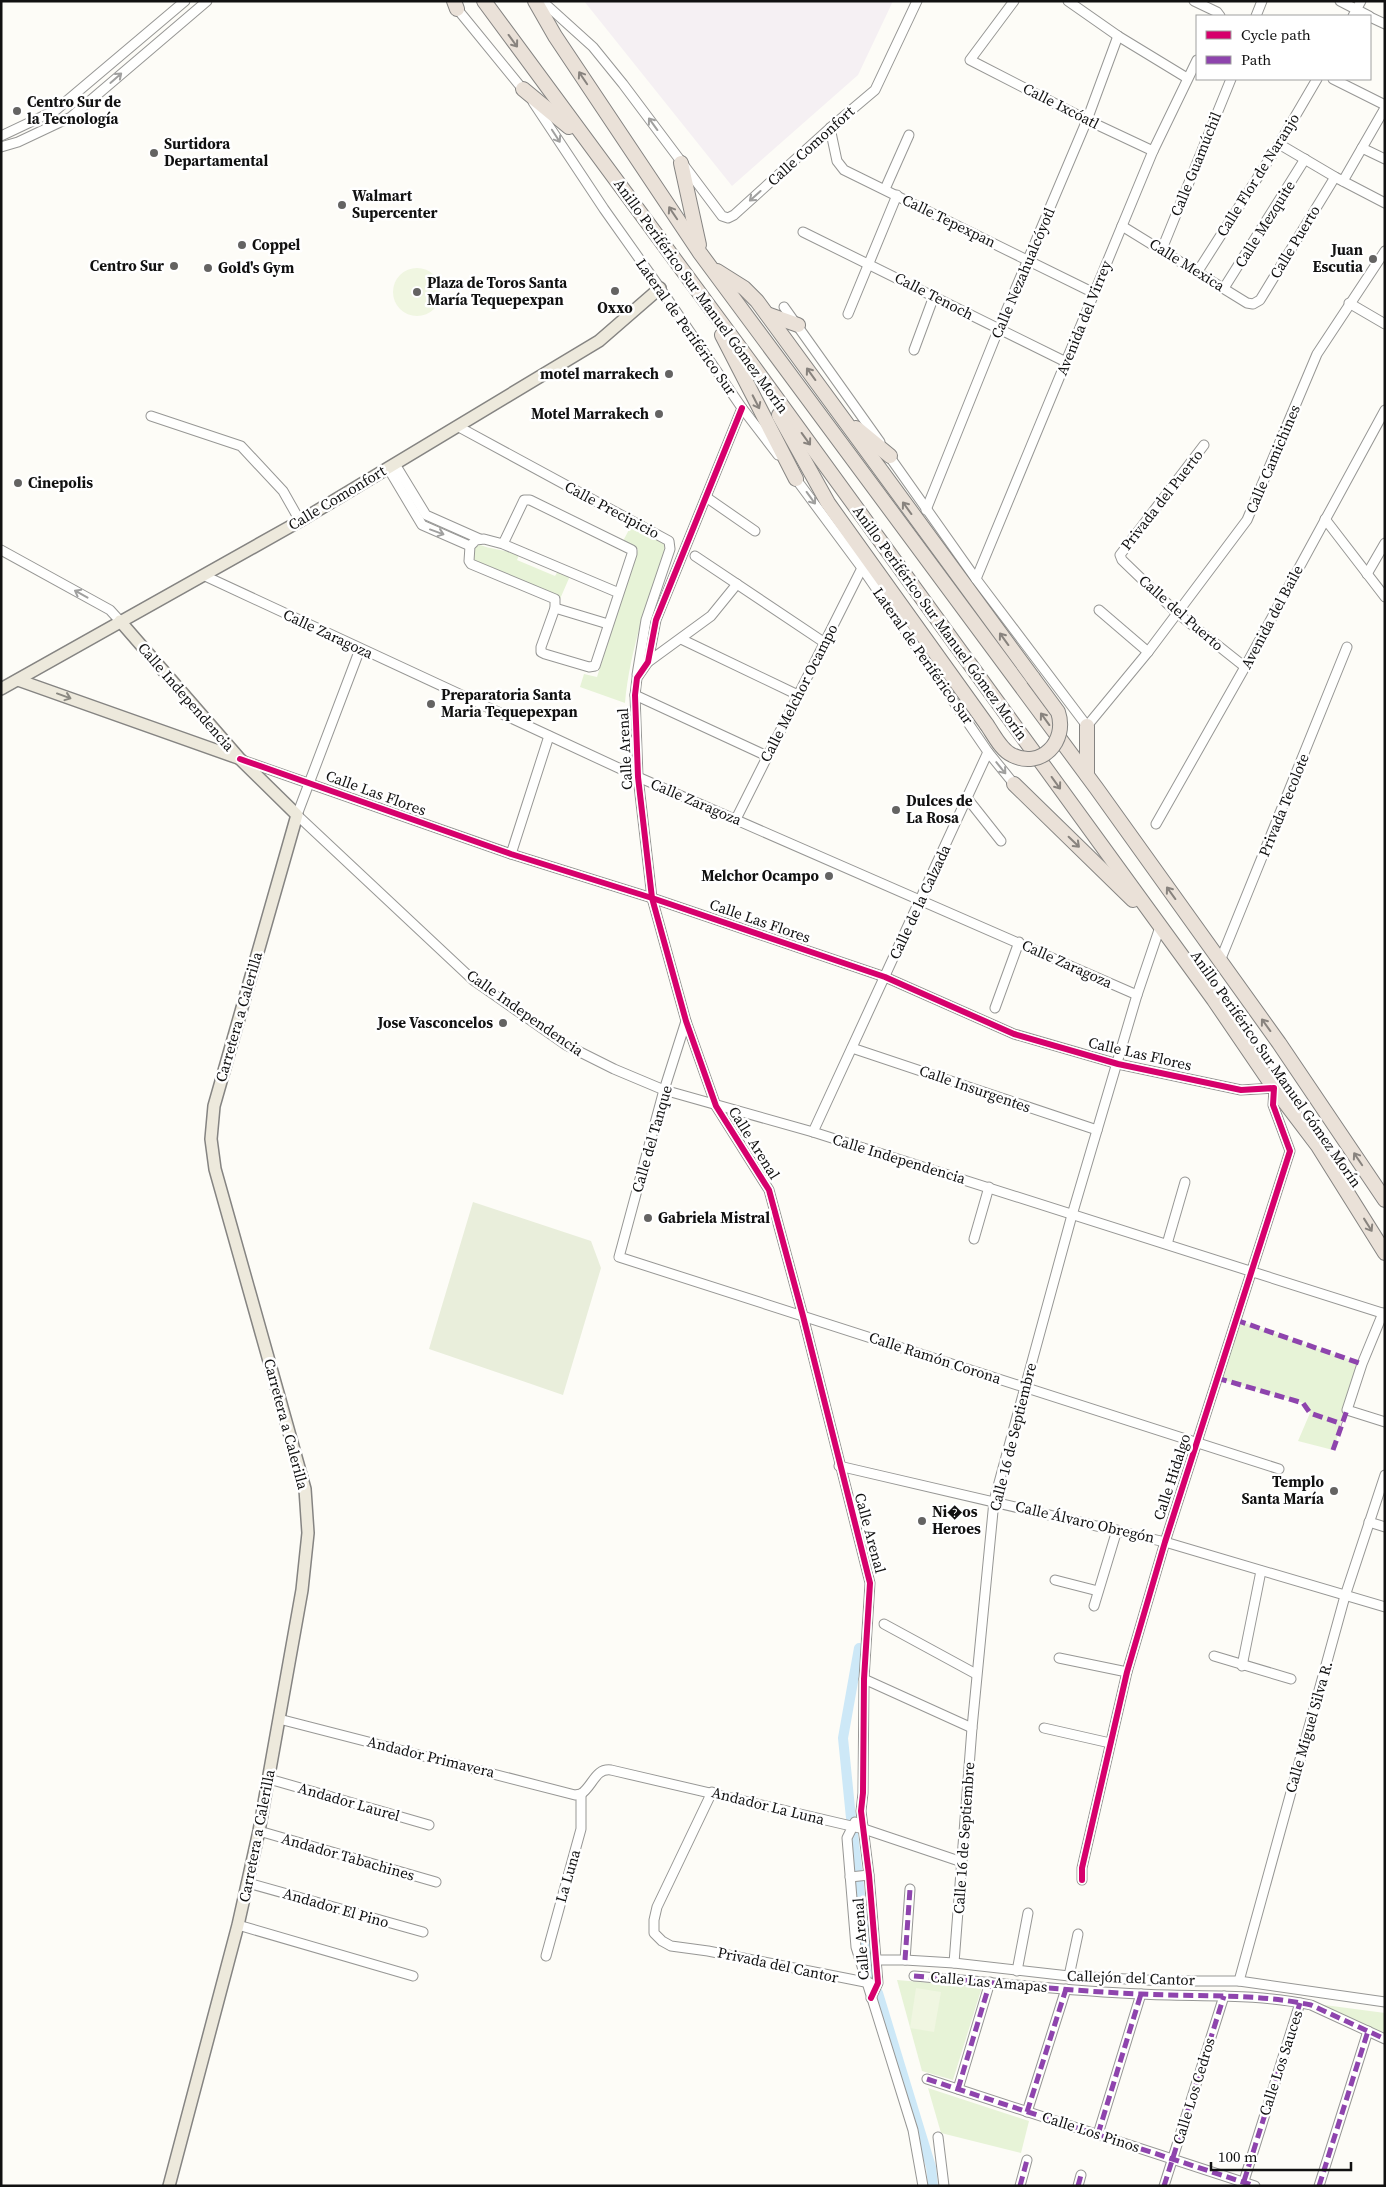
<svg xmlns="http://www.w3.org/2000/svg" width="1386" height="2187" font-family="'Source Serif 4',serif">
<rect width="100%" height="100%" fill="#fdfcf7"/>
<!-- industrial -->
<polygon fill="#f5f0f3" points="584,1 893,1 858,75 732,186"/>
<!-- green -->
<g fill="#e7f3d7">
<path d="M631 526 664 544 665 549C648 599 630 649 625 703L580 687 584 674 597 677 638 549 623 541Z"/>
<path d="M480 545C494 550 506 550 519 555L517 560 555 576 558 571 570 576 560 599 474 562 471 557 475 546Z"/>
<polygon points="1236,1320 1362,1364 1333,1450 1298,1441 1310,1413 1303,1403 1217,1378"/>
<polygon points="897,1980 982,1987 953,2080 922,2071"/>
<polygon points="1317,2004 1385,2013 1385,2037"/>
<polygon points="928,2088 1029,2121 1021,2153 941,2133"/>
</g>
<!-- cemetery -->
<polygon fill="#e9eedb" points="473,1202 591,1241 601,1268 563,1395 429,1349"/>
<!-- pitch -->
<g fill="#f0f6e1">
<circle cx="417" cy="292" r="24"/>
<polygon points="916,1988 941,1992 934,2032 910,2028"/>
</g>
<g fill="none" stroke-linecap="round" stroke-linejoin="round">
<!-- canal -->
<g stroke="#cde8f7" stroke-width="10">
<polyline points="851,1818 843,1738 859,1648"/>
<polyline points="853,1834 867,1956 874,1981"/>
<polyline points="878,1993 931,2167 933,2186"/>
</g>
<defs>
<g id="minor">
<polyline points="542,1 593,47 623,84 722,216 728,218 734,215 830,128 875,90 917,1"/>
<polyline points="1014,1 970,60 1087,120 1153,151"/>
<polyline points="1068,1 1118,36 1187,78"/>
<polyline points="1194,1 1217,12 1220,16"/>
<polyline points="1340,1 1369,16"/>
<polyline points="454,5 525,92"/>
<polyline points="1256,16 1262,1"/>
<polyline points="1353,16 1361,1"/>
<polyline points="1370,17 1385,24"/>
<polyline points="1333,79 1385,105"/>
<polyline points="533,102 604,209 660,288 742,408 778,455"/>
<polyline points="830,128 837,161 844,170 1094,293"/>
<polyline points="1,136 56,110 185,1"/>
<polyline points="1279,144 1335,177 1385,203"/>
<polyline points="1,147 18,142 71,117 207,1"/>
<polyline points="1362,148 1385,159"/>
<polyline points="1343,181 1385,108"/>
<polyline points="885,189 909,135"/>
<polyline points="1122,226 1247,303 1253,304 1260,300 1335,177"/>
<polyline points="803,232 1066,362"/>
<polyline points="1162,249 1231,79"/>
<polyline points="1198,271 1279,144 1317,79"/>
<polyline points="1224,288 1305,159"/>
<polyline points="1349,303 1385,324"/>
<polyline points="784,307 880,442"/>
<polyline points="848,314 897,195"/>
<polyline points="914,350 934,296"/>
<polyline points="742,408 656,620 648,662 637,678 635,695 638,777 652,898 686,1021 716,1106 769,1190 803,1316 870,1583 864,1679 863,1793 861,1811 869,1875 878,1983 871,1998"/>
<polyline points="151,416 241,446 283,491 300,521"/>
<polyline points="457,426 669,541 670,549 646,620 637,675"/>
<polyline points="1204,445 1120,555 1122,560 1177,613 1245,667"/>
<polyline points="887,453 976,579 1087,726 1148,652 1247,520 1317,354 1385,251"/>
<polyline points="395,464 426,515 480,539"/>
<polyline points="388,468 422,525 470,546"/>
<polyline points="793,475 862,568 988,752 1014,784"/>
<polyline points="706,497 755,531"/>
<polyline points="926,510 999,328 1087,120 1118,36"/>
<polyline points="1325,519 1385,597"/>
<polyline points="503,544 484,539 476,540 470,546 469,561 471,564 555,599 555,608 541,647 541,652 545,654 589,667 595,666 632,554 632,550 530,500 524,500 503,544 619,593"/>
<polyline points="1,550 110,610 120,621"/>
<polyline points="695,556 825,643"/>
<polyline points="1367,574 1385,543"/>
<polyline points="205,576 638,777 1137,995"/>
<polyline points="976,579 1153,151 1197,60"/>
<polyline points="555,608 608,624"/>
<polyline points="1099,610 1148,652"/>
<polyline points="681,639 798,695"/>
<polyline points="360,649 297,815 473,980 566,1045 614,1069 664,1090 813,1132 1385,1314"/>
<polyline points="648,662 711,616 737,584"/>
<polyline points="635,695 767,756"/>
<polyline points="242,760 511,854 652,898 885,977 1014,1034 1118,1064 1241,1090 1274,1088 1273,1105 1290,1151 1165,1542 1127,1672 1082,1868 1082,1880"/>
<polyline points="967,798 1001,841"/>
<polyline points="736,819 862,568"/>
<polyline points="1156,824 1245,667 1385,410"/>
<polyline points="511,854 549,736"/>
<polyline points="1220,961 1347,647"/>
<polyline points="995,1008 1019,942"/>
<polyline points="686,1021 664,1090 619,1257 1279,1469"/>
<polyline points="852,1048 1097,1130"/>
<polyline points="813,1132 988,752"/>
<polyline points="974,1239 989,1187"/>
<polyline points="1167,1244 1185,1182"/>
<polyline points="1383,1313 1362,1364 1347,1410 1385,1422"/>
<polyline points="839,1466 1165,1542 1385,1607"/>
<polyline points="1369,1522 1385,1527"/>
<polyline points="1055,1580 1098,1591"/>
<polyline points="1094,1606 1117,1530"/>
<polyline points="884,1624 976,1674"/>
<polyline points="1214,1656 1291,1679"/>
<polyline points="1059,1658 1127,1672"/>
<polyline points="1242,1666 1261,1571"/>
<polyline points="864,1679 972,1728"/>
<polyline points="279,1719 575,1795 581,1794"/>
<polyline points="1044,1728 1110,1743"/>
<polyline points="269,1779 429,1825"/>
<polyline points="712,1792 657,1907 654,1920 654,1933 662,1941 671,1946 708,1951 870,1983"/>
<path d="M581 1794C593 1786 595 1768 611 1770L864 1829 962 1862"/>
<polyline points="855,1822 847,1838 856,1947 913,2130 923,2186"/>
<polyline points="259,1831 436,1882"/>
<polyline points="850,1877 869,1875"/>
<polyline points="248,1883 423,1932"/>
<polyline points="238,1925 413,1976"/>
<polyline points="546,1956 581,1829 581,1794"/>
<polyline points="877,1960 905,1960 954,1963 1069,1976 1165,1981 1239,1981 1385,2002"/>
<polyline points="905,1960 910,1889"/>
<polyline points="954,1963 972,1728 994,1501 1072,1215 1137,995 1160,927"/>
<polyline points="1017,1971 1028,1913"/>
<path d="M914 1976C990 1982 1066 1991 1141 1994 1198 1997 1256 1993 1311 2005L1385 2039"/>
<polyline points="1069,1976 1078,1934"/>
<polyline points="1239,1981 1345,1596 1385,1475"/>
<polyline points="927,2079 1255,2186"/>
<polyline points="958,2089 990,1982"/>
<polyline points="1027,2112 1066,1989"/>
<polyline points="1098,2134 1141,1994"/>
<polyline points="938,2137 944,2186"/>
<polyline points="1244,2181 1300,2003"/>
<polyline points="1020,2186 1027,2160"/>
<polyline points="1078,2186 1081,2175"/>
<polyline points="1164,2186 1224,1996"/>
<polyline points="1319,2186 1368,2031"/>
</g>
<g id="major">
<polyline points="120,621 240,759 297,815 214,1106 211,1139 215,1169 305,1489 308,1533 302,1590 259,1831 238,1925 169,2186"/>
<polyline points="18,680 238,758"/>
<polyline points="1,689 300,521 599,341 660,288"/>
</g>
<g id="highway">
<polyline points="454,1 457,9"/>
<polyline points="484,1 751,363 1214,1000 1274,1088 1318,1146 1385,1253"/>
<polyline points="535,1 555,36 700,253 1097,789 1279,1043 1385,1200"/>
<polyline points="523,89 569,127"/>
<polyline points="681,163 699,245"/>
<polyline points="717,271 744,288 757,301 1033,678"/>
<polyline points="767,314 798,325"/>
<polyline points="722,335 796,479"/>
<polyline points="779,415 828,503 987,725"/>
<polyline points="856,428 890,456"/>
<polyline points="1087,775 1087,726"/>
<polyline points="1014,784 1133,900"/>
</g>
</defs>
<!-- minor casing -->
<use href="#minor" stroke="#979795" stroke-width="11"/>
<!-- major casing -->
<use href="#major" stroke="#858482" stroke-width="14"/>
<!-- highway casing -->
<use href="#highway" stroke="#858482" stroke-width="16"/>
<!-- minor -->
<use href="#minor" stroke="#fffffe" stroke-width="9"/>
<!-- major -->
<use href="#major" stroke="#ede9dc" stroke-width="11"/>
<!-- highway -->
<use href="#highway" stroke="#eae1d8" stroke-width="14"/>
<defs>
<path id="highway-bridge" d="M987 725C994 735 1001 750 1012 755 1041 770 1068 741 1058 712L1033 678"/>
</defs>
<!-- highway-bridge casing -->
<use href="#highway-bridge" stroke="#858482" stroke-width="16" stroke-linecap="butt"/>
<!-- highway-bridge -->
<use href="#highway-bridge" stroke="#eae1d8" stroke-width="14"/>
<!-- quiet -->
<g stroke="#8e44ad" stroke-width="5" stroke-dasharray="10 5" stroke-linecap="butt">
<polyline points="1236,1320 1362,1364"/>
<polyline points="1217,1378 1303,1403 1310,1413 1342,1424"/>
<polyline points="1333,1450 1347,1410"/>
<polyline points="905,1960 910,1889"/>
<path d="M914 1976C990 1982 1066 1991 1141 1994 1198 1997 1256 1993 1311 2005L1385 2039"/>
<polyline points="927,2079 1255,2186"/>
<polyline points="958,2089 990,1982"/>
<polyline points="1027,2112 1066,1989"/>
<polyline points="1098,2134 1141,1994"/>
<polyline points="1244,2181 1300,2003"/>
<polyline points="1020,2186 1027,2160"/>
<polyline points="1078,2186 1081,2175"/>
<polyline points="1164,2186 1224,1996"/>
<polyline points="1319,2186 1368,2031"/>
</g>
<defs>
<g id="cycleway">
<polyline points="742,408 656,620 648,662 637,678 635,695 638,777 652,898 686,1021 716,1106 769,1190 803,1316 870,1583 864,1679 863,1793 861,1811 869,1875 878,1983 871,1998"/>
<polyline points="240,759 511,854 652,898 885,977 1014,1034 1118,1064 1241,1090 1274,1088 1273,1105 1290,1151 1165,1542 1127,1672 1082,1868 1082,1880"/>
</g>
</defs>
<!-- cycleway casing -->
<use href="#cycleway" stroke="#fff" stroke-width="9"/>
<!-- cycleway -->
<use href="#cycleway" stroke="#d6006c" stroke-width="6"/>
</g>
<!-- one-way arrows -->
<defs><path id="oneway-shaft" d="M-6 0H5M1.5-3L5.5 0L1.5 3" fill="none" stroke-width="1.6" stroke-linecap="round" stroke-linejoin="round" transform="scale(1.25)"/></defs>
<g stroke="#88837e">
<use href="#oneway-shaft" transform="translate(513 41) rotate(54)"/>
<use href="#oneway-shaft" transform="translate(583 78) rotate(-124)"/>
<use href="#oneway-shaft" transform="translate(673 213) rotate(-124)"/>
<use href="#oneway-shaft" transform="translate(811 374) rotate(-126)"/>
<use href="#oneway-shaft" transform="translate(756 402) rotate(63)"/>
<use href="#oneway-shaft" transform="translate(806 439) rotate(54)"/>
<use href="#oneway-shaft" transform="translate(907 508) rotate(-126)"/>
<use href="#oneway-shaft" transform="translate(1004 639) rotate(-126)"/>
<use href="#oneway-shaft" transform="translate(1045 719) rotate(-126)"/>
<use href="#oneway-shaft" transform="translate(1056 783) rotate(54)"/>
<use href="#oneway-shaft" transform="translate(1074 842) rotate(44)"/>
<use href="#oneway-shaft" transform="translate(1171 893) rotate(-126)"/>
<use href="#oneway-shaft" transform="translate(1266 1025) rotate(-126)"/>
<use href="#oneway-shaft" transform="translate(1358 1159) rotate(-124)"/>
<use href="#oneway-shaft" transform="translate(1368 1225) rotate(58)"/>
</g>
<g stroke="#a0a09f">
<use href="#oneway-shaft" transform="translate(116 78) rotate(-41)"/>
<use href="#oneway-shaft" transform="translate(653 124) rotate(-126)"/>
<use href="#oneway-shaft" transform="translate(556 136) rotate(57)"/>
<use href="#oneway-shaft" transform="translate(755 196) rotate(138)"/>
<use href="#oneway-shaft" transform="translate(811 498) rotate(54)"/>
<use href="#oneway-shaft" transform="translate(437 532) rotate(20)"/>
<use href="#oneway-shaft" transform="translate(81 594) rotate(-151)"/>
<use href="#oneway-shaft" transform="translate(1001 768) rotate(51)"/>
</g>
<use stroke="#8a8881" href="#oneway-shaft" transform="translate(64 696) rotate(20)"/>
<!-- markers -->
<g fill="#646362" stroke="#fff" stroke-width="2">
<circle cx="17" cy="111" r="5"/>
<circle cx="154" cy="153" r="5"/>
<circle cx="342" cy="205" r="5"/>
<circle cx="242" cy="245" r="5"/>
<circle cx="1373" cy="259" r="5"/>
<circle cx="174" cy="266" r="5"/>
<circle cx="208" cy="268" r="5"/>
<circle cx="615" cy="291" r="5"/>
<circle cx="417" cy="292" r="5"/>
<circle cx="669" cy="374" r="5"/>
<circle cx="659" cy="414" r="5"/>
<circle cx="18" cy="483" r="5"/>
<circle cx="431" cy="704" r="5"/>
<circle cx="896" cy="810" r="5"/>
<circle cx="829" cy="876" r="5"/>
<circle cx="503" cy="1023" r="5"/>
<circle cx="648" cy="1218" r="5"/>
<circle cx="1334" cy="1491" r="5"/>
<circle cx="922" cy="1521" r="5"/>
</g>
<g text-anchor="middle" stroke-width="5" stroke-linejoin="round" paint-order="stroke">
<!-- poi labels -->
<g font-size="15" font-weight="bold" fill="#111" stroke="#fff" text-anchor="start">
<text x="27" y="107">Centro Sur de<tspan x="27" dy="17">la Tecnología</tspan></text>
<text x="164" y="149">Surtidora<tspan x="164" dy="17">Departamental</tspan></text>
<text x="352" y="201">Walmart<tspan x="352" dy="17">Supercenter</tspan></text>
<text x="252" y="250">Coppel</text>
<text x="1363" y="255" text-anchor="end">Juan<tspan x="1363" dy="17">Escutia</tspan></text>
<text x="164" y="271" text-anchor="end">Centro Sur</text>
<text x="218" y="273">Gold's Gym</text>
<text x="427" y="288">Plaza de Toros Santa<tspan x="427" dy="17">María Tequepexpan</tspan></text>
<text x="615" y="313" text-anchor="middle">Oxxo</text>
<text x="659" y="379" text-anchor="end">motel marrakech</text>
<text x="649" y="419" text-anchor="end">Motel Marrakech</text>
<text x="28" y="488">Cinepolis</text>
<text x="441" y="700">Preparatoria Santa<tspan x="441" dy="17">Maria Tequepexpan</tspan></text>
<text x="906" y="806">Dulces de<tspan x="906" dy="17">La Rosa</tspan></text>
<text x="819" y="881" text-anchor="end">Melchor Ocampo</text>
<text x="493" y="1028" text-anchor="end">Jose Vasconcelos</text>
<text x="658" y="1223">Gabriela Mistral</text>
<text x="1324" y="1487" text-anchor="end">Templo<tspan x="1324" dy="17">Santa María</tspan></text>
<text x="932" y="1517">Ni�os<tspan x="932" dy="17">Heroes</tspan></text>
</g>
<!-- street labels -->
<g font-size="15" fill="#111" stroke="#fff">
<text transform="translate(1061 106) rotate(27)" y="5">Calle Ixcóatl</text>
<text transform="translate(811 146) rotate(-42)" y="5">Calle Comonfort</text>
<text transform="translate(1196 164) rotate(-68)" y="5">Calle Guamúchil</text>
<text transform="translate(1258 175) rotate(-58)" y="5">Calle Flor de Naranjo</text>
<text transform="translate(949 221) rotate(26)" y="5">Calle Tepexpan</text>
<text transform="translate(1265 224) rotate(-58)" y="5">Calle Mezquite</text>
<text transform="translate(1295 242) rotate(-59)" y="5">Calle Puerto</text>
<text transform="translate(1187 265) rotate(32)" y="5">Calle Mexica</text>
<text transform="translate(1023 273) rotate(-67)" y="5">Calle Nezahualcóyotl</text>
<text transform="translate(701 296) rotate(54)" y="5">Anillo Periférico Sur Manuel Gómez Morín</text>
<text transform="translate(934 296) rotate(27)" y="5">Calle Tenoch</text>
<text transform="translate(1084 318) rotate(-68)" y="5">Avenida del Virrey</text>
<text transform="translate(686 327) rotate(55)" y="5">Lateral de Periférico Sur</text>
<text transform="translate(1273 459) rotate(-67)" y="5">Calle Camichines</text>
<text transform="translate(337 498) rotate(-31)" y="5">Calle Comonfort</text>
<text transform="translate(1162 500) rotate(-52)" y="5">Privada del Puerto</text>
<text transform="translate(612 510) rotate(28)" y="5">Calle Precipicio</text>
<text transform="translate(1181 613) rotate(41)" y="5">Calle del Puerto</text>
<text transform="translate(1272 617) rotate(-62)" y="5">Avenida del Baile</text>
<text transform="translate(940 623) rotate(54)" y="5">Anillo Periférico Sur Manuel Gómez Morín</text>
<text transform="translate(328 634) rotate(25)" y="5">Calle Zaragoza</text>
<text transform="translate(923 656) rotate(55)" y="5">Lateral de Periférico Sur</text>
<text transform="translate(799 693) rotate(-63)" y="5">Calle Melchor Ocampo</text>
<text transform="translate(186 697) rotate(49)" y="5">Calle Independencia</text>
<text transform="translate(625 749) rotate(-93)" y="5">Calle Arenal</text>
<text transform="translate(376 793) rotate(20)" y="5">Calle Las Flores</text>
<text transform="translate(696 802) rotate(23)" y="5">Calle Zaragoza</text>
<text transform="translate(1284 805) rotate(-68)" y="5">Privada Tecolote</text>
<text transform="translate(920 902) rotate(-65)" y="5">Calle de la Calzada</text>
<text transform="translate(760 921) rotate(19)" y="5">Calle Las Flores</text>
<text transform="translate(1067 964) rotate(24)" y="5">Calle Zaragoza</text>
<text transform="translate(525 1013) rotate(35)" y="5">Calle Independencia</text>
<text transform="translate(239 1017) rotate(-74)" y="5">Carretera a Calerilla</text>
<text transform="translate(1140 1054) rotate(13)" y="5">Calle Las Flores</text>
<text transform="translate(1276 1069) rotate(55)" y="5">Anillo Periférico Sur Manuel Gómez Morín</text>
<text transform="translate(975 1089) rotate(19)" y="5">Calle Insurgentes</text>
<text transform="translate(652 1139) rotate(-74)" y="5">Calle del Tanque</text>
<text transform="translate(754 1143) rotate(58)" y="5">Calle Arenal</text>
<text transform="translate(899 1159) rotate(17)" y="5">Calle Independencia</text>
<text transform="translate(935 1358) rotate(18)" y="5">Calle Ramón Corona</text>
<text transform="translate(286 1424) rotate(75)" y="5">Carretera a Calerilla</text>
<text transform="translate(1013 1437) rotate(-76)" y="5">Calle 16 de Septiembre</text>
<text transform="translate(1172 1477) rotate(-72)" y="5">Calle Hidalgo</text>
<text transform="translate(1085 1522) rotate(13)" y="5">Calle Álvaro Obregón</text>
<text transform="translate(870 1533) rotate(75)" y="5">Calle Arenal</text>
<text transform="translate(1309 1727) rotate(-74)" y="5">Calle Miguel Silva R.</text>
<text transform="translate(431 1757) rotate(14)" y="5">Andador Primavera</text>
<text transform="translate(349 1802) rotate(16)" y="5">Andador Laurel</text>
<text transform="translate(768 1806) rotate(14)" y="5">Andador La Luna</text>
<text transform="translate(257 1836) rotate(-79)" y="5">Carretera a Calerilla</text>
<text transform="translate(964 1838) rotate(-86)" y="5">Calle 16 de Septiembre</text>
<text transform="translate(348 1857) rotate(16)" y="5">Andador Tabachines</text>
<text transform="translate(568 1876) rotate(-74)" y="5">La Luna</text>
<text transform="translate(336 1908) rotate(16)" y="5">Andador El Pino</text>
<text transform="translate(861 1939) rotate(-94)" y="5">Calle Arenal</text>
<text transform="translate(778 1965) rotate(12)" y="5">Privada del Cantor</text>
<text transform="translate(1131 1978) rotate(2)" y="5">Callejón del Cantor</text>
<text transform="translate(989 1982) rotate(5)" y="5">Calle Las Amapas</text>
<text transform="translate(1281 2063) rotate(-72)" y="5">Calle Los Sauces</text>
<text transform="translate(1194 2091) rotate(-73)" y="5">Calle Los Cedros</text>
<text transform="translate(1091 2132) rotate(18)" y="5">Calle Los Pinos</text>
</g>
</g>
<!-- border -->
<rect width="1386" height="2187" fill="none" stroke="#111111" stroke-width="5"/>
<!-- legend -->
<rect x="1196" y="15" width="175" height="65" fill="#ffffff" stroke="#a0a0a0"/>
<rect x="1206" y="31" width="25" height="8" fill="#d6006c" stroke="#a0a0a0"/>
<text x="1241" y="40" font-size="15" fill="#111111">Cycle path</text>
<rect x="1206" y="56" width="25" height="8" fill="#8e44ad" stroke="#a0a0a0"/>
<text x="1241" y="65" font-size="15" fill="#111111">Path</text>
<!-- scale -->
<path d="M1211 2162v8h140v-8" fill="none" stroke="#111111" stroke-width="2.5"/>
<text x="1218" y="2162" font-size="15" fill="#111111" stroke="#ffffff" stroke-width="4" paint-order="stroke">100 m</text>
</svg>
